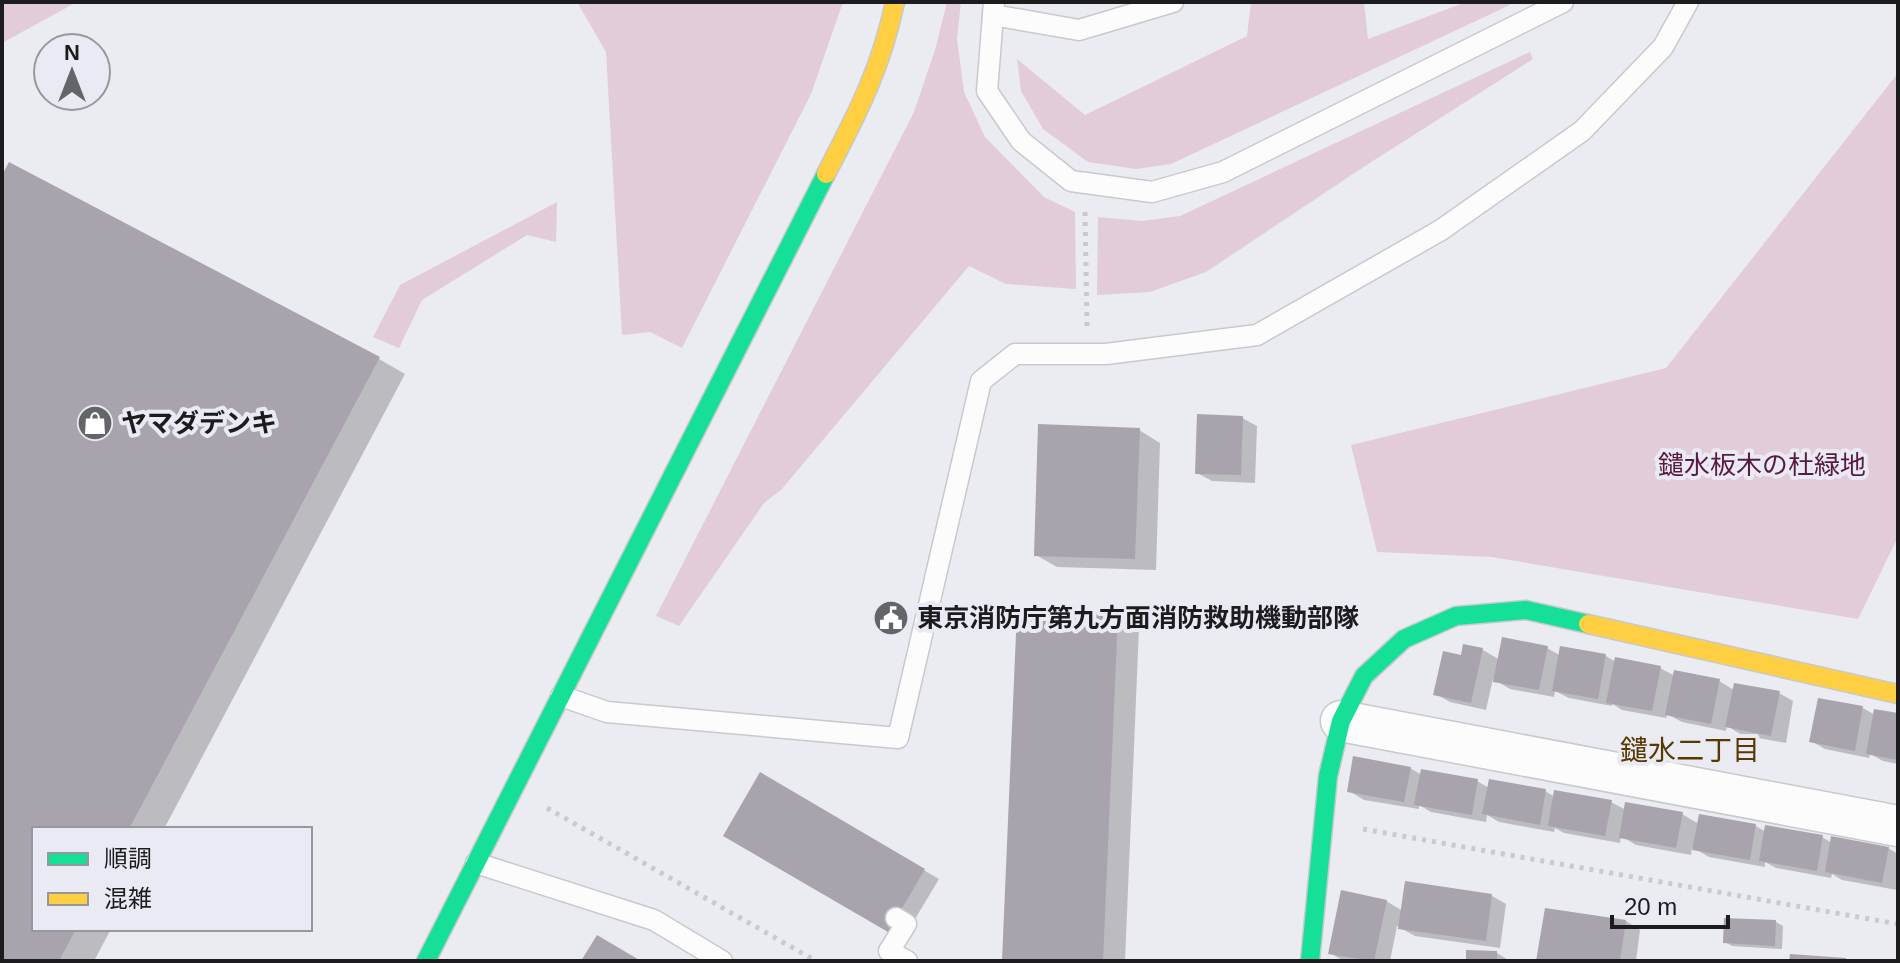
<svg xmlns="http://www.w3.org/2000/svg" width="1900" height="963" font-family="Arial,'Noto Sans JP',sans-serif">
<rect width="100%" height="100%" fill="#ebecf1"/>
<!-- green -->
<g fill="#e2ccda">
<polygon points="2,2 77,2 2,43"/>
<polygon points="577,2 843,2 811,94 682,348 650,332 622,335 606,52"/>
<polygon points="947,2 961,2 957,39 964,92 985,137 1044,197 1075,212 1076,289 1006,284 969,266 781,490 764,503 679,626 656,616 914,112 935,50"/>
<polygon points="1251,2 1364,2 1368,39 1466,2 1509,2 1510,5 1171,164 1136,169 1088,162 1043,129 1021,91 1017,59 1085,115 1247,36"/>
<polygon points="1530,52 1533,59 1365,166 1206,272 1150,292 1097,295 1098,217 1142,221 1180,216"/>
<polygon points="1898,73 1898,537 1858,619 1492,557 1377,552 1351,445 1666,368"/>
<polygon points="557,202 556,242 527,235 422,300 399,348 373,337 400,285"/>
</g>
<!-- shadow -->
<g fill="#0003">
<polygon points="2,179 379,359 405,374 164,829 34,829 34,929 111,929 94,961 2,961"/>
<polygon points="1242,418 1257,426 1255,483 1212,481 1197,473"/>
<polygon points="1139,430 1160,443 1156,570 1057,567 1036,555"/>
<polygon points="1118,616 1139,628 1125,961 1004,961"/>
<polygon points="1464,646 1483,650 1500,660 1547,648 1561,656 1606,656 1616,662 1660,668 1675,676 1719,681 1734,690 1779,693 1793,701 1786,743 1742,735 1727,726 1726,731 1682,722 1667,714 1666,718 1622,710 1613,704 1612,706 1569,698 1555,691 1554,697 1510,689 1493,679 1486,710 1450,702 1436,694 1462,657"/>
<polygon points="1863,708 1875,715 1898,715 1898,764 1883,761 1870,754 1869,758 1825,749 1811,741"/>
<polygon points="1410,768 1422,775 1477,781 1489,788 1545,791 1555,797 1611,802 1626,810 1682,814 1699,824 1701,817 1756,826 1766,832 1822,837 1832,843 1888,848 1898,854 1897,890 1842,880 1832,874 1831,878 1776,868 1765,862 1765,867 1709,857 1692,847 1691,855 1636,845 1621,836 1620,843 1564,833 1555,828 1554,832 1499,822 1487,815 1486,822 1431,812 1419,805 1419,809 1364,800 1349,791"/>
<polygon points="761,774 939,879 903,939 726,835"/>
<polygon points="1492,896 1506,904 1500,948 1415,936 1397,926 1390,961 1344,961 1330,953 1386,901 1403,911"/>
<polygon points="1626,921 1640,930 1636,961 1538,961"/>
<polygon points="1776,922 1783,926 1782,949 1732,946 1725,942"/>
<polygon points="1497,953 1510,961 1468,961"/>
</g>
<!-- building -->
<g fill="#a8a3ad">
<polygon points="9,162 380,357 129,829 34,829 34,929 76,929 59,961 2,961 2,175"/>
<polygon points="1197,414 1243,416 1241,475 1195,474"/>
<polygon points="1038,424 1140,428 1135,559 1034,556"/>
<polygon points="1017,610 1118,614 1103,961 1002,961"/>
<polygon points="1502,637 1548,646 1539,690 1493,682"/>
<polygon points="1463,644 1483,648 1471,703 1433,695 1443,651 1461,655"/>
<polygon points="1560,646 1606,654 1598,699 1552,691"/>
<polygon points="1615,657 1661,666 1652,711 1606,703"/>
<polygon points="1674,670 1720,679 1711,724 1665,715"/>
<polygon points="1734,683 1780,691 1771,736 1725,727"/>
<polygon points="1818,698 1863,706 1855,751 1809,742"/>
<polygon points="1874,709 1898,713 1898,760 1866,754"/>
<polygon points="1353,756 1411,767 1404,802 1347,792"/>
<polygon points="1421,769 1478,779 1472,815 1414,805"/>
<polygon points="760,772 925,869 888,932 723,836"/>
<polygon points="1489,779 1546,789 1540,825 1482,814"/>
<polygon points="1554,790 1612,800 1605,836 1548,826"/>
<polygon points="1625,802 1683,812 1676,848 1619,838"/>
<polygon points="1699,814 1756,824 1750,860 1692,850"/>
<polygon points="1765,825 1823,835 1817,871 1759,861"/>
<polygon points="1831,836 1889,847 1882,883 1825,872"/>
<polygon points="1405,881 1492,894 1486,941 1398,929"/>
<polygon points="1341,890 1387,900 1374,961 1328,954"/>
<polygon points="1545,908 1626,920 1620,961 1536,961"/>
<polygon points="1724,918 1776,920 1775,946 1723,943"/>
<polygon points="597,935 641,961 581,961"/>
<polygon points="1466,950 1497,951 1497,961 1466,961"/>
<polygon points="1790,954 1846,958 1846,961 1789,961"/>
</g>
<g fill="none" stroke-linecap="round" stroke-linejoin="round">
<defs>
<g id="lane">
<polyline points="994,2 987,91 1021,141 1071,181 1152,192 1223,172 1563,2"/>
<polyline points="993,15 1079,30 1173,2"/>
<polyline points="561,696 607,712 898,738 981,381 1015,354 1106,354 1257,335 1441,230 1582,131 1663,47 1688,2"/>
<polyline points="476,863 654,920 722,961"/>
<polyline points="896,918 906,924 889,951 907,961"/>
</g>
<polyline id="street" points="1341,721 1898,826"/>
<g id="fast">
<polyline points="426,961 826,174"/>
<polyline points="1310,961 1328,776 1341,721 1364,676 1404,639 1456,616 1526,610 1588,624"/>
</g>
<g id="slow">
<path d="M826 174C857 114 881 69 895 2"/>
<polyline points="1588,624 1898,694"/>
</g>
</defs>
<!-- lane casing -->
<use href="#lane" stroke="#c8c9cd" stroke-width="23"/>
<!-- street casing -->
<use href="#street" stroke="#c8c9cd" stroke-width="43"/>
<!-- fast casing -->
<use href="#fast" stroke="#c8c9cd" stroke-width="21"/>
<!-- slow casing -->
<use href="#slow" stroke="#c8c9cd" stroke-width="21"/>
<!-- path -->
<g stroke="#cacaca" stroke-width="5" stroke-dasharray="4 6" stroke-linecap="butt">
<polyline points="1085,212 1087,326"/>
<polyline points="547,808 816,961"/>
<polyline points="1363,829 1898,924"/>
</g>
<!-- lane -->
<use href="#lane" stroke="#fcfcfd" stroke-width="20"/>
<!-- street -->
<use href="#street" stroke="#fcfcfd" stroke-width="40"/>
<!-- fast -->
<use href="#fast" stroke="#16e098" stroke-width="18"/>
<!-- slow -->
<use href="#slow" stroke="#ffcf43" stroke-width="18"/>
</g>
<!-- icons -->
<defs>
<symbol id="shop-disc" viewBox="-11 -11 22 22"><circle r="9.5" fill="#646568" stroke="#e9eaf3"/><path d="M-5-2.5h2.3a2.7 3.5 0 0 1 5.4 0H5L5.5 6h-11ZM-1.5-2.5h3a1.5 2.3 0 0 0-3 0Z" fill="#fff"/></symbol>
<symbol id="civic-disc" viewBox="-11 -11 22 22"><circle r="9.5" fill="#646568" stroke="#e9eaf3"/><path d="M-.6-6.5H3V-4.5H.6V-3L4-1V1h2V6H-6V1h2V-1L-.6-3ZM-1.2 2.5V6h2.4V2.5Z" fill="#fff"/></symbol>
</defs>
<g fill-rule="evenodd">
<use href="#shop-disc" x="75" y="403" width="40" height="40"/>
<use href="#civic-disc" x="871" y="598" width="40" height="40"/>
</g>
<g text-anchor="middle" stroke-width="8" stroke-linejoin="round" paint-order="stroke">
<!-- poi labels -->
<g font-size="26" font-weight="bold" fill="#1c1c1f" stroke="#e9eaf3" text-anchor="start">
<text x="121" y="432">ヤマダデンキ</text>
<text x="917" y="627">東京消防庁第九方面消防救助機動部隊</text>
</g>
<!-- park labels -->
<g font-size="26" fill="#581a40" stroke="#e9eaf3">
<text x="1762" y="474">鑓水板木の杜緑地</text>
</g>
<!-- neighbourhood labels -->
<g font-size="28" fill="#583a00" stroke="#e9eaf3">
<text x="1690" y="760">鑓水二丁目</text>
</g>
</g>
<!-- border -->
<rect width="1900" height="963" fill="none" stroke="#1c1c1f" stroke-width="8"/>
<!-- legend -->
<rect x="32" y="827" width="280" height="104" fill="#e9eaf3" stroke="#97989e" stroke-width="2"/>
<rect x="48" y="853" width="40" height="12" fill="#16e098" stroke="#97989e" stroke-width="2"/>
<text x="104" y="867" font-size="24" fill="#1c1c1f">順調</text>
<rect x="48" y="893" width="40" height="12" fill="#ffcf43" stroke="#97989e" stroke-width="2"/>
<text x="104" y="907" font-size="24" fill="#1c1c1f">混雑</text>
<!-- north arrow -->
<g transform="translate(72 72)"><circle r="38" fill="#e9eaf3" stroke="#97989e" stroke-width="2"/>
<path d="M0-6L14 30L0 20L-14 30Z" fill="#646568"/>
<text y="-12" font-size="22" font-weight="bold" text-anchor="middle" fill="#1c1c1f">N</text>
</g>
<!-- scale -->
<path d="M1612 915v12h116v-12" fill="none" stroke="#1c1c1f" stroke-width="4"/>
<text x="1624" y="915" font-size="24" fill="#1c1c1f" stroke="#e9eaf3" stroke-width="6" paint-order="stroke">20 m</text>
</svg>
